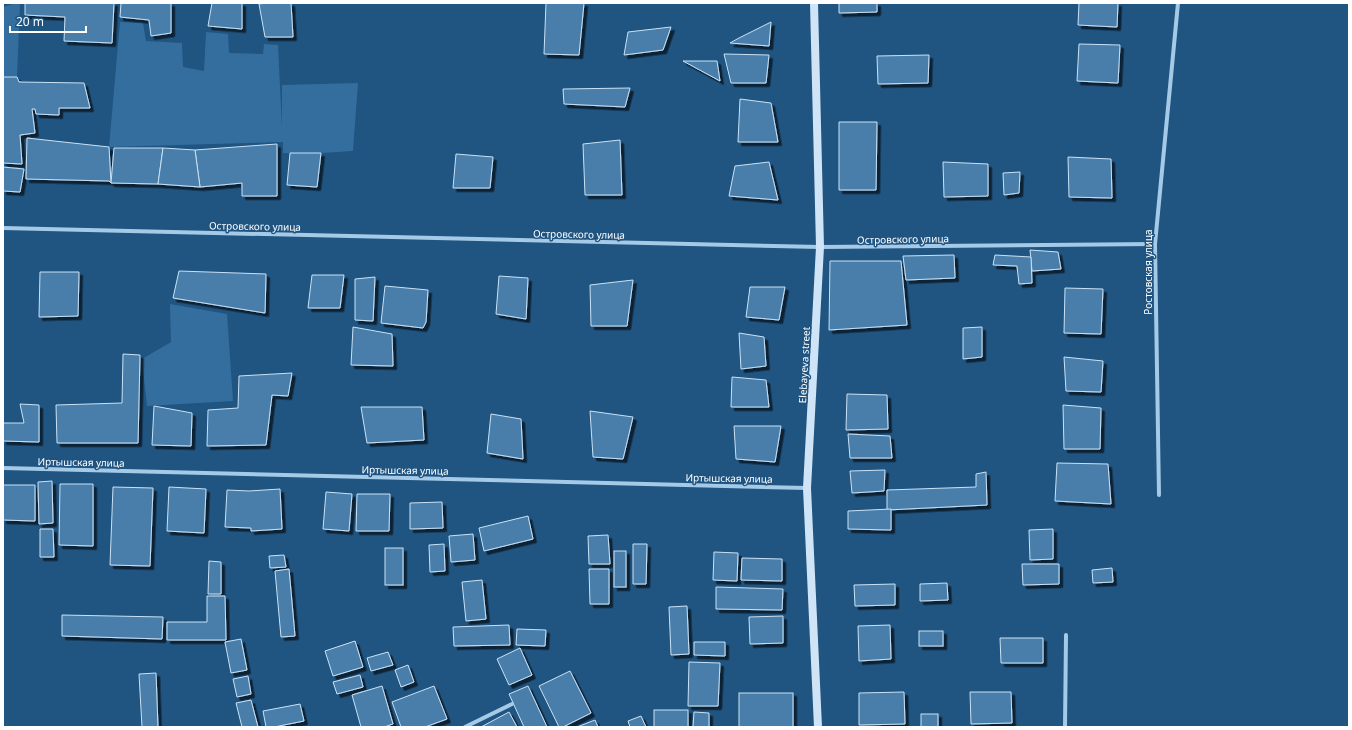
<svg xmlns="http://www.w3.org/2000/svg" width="1352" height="730" font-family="'Noto Sans',sans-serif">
<defs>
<filter id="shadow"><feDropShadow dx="3.5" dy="3.5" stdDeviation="0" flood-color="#0009"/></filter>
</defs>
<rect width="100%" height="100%" fill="#205481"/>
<!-- green -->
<g fill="#346e9f">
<polygon points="16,3 20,3 17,77 3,77 3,7"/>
<polygon points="120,22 143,23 146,41 182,43 183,67 204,71 206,32 228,34 229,53 263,54 264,44 278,45 282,128 282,85 358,83 353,151 321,153 283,153 283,142 109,147"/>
<polygon points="170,304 227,314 233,401 147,406 142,359 171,342"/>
</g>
<!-- building -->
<g fill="#487eaa" stroke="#c9e2f6" filter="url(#shadow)">
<polygon points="25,3 114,3 112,43 64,41 65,17 25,15"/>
<polygon points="121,3 171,3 171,33 151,36 149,20 120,17"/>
<polygon points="212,3 242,3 242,29 208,26"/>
<polygon points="267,3 291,3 293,37 265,37 259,4"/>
<polygon points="546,3 584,3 579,55 544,54"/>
<polygon points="839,3 877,3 877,12 839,13"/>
<polygon points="1079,3 1118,3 1117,27 1078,25"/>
<polygon points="771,22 769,46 730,43 739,38"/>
<polygon points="671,27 663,50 624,55 628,32"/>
<polygon points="1079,44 1120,45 1118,83 1077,81"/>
<polygon points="724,54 769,55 766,83 731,83"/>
<polygon points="929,55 928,83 878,84 877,56"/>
<polygon points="683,61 717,61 720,81"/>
<polygon points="3,77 17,77 19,82 84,83 90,108 59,108 59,115 36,114 35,109 32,109 35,133 20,135 22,164 3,163"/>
<polygon points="630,88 625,107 564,104 563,89"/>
<polygon points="740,99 771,103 778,142 738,142"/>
<polygon points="839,122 877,122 876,190 839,190"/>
<polygon points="27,138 109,147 111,183 109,181 26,179"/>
<polygon points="620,140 622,195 585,195 583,144"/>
<polygon points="277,144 277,196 242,196 242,183 200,187 195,150"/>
<polygon points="114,148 163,148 158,184 111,183"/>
<polygon points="163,148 195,150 200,187 158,184"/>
<polygon points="290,153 321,153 317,187 287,185"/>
<polygon points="456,154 493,157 490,188 453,188"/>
<polygon points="1068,157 1111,159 1112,198 1069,197"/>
<polygon points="769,162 778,200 729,196 735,166"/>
<polygon points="943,162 988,164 988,196 944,197"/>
<polygon points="3,167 24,169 20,192 3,191"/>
<polygon points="1020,172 1019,193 1004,195 1003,173"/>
<polygon points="1030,250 1058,252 1061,269 1032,271"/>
<polygon points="954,255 955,278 906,280 903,256"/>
<polygon points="995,255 1031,257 1032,283 1019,284 1017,266 993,265"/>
<polygon points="830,261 901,261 907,325 829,330"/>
<polygon points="179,271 266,274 265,313 173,298"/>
<polygon points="40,272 79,272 78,316 39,317"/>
<polygon points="312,275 344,275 340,308 308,308"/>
<polygon points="499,276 528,278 526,319 496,314"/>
<polygon points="375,277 373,321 355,320 355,279"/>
<polygon points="633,280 627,326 591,326 590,285"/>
<polygon points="385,286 428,290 426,322 423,328 381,323"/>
<polygon points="750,287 785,287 779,320 746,317"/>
<polygon points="1065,288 1103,289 1101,334 1064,333"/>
<polygon points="353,327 392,334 393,366 351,365"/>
<polygon points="982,327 982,357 963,359 963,328"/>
<polygon points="739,333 764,337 766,366 741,369"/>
<polygon points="123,354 140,355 138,443 57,443 56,405 122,403"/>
<polygon points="1064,357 1103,361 1101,392 1066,391"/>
<polygon points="292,373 288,396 272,395 266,445 207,446 208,410 238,408 239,376"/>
<polygon points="732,377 766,380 769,407 731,407"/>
<polygon points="847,394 887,395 888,429 846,430"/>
<polygon points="20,404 39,405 39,442 3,441 3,423 24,423"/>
<polygon points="1063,405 1101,408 1100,449 1064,449"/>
<polygon points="154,406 192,413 191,446 152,445"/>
<polygon points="361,407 422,407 424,440 367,443"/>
<polygon points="590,411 633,417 623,459 593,457"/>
<polygon points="491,414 521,419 523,459 487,453"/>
<polygon points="734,426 781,426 775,462 736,459"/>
<polygon points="848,434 890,436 892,458 850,458"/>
<polygon points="1057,463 1108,464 1111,504 1055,501"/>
<polygon points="885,470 884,491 852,493 850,471"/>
<polygon points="986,472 987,505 887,510 887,490 976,487 976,474"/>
<polygon points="52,481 53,523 39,524 38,482"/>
<polygon points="60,484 93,484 93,546 59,545"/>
<polygon points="3,485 35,485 35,521 3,520"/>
<polygon points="113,487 153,488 150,566 110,565"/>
<polygon points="169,487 206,489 204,533 167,531"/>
<polygon points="280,489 282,529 251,531 251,528 225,527 227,490 249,491"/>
<polygon points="326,492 352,494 349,531 323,529"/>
<polygon points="357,494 390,494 389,531 356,531"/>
<polygon points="442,502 443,528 410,529 410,503"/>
<polygon points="891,509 891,530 848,529 848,511"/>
<polygon points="528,516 533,539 484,551 479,528"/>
<polygon points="40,529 53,529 54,557 40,557"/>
<polygon points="1053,529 1053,559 1030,560 1029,530"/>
<polygon points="473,534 475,560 451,562 449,536"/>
<polygon points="608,535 610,564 589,564 588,536"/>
<polygon points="444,544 445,571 430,572 429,545"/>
<polygon points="633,544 647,544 646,584 633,584"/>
<rect x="385" y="548" width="18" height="37"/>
<rect x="614" y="551" width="12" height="36"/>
<polygon points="714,552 738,553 737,581 713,580"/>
<polygon points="284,555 286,567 270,568 269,556"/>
<polygon points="742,558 782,559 782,581 741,580"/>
<polygon points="209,561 221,562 221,594 208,594"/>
<polygon points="1022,564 1059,564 1059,584 1023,585"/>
<polygon points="1112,568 1113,582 1093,583 1092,570"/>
<polygon points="289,569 295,636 281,637 275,571"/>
<polygon points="589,569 609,569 609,604 590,604"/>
<polygon points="482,580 486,619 466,621 462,582"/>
<polygon points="947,583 948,600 920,601 920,584"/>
<polygon points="895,584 895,605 855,606 854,585"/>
<polygon points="716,587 783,589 782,610 716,609"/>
<polygon points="207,596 225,596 226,640 167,640 167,622 207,622"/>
<polygon points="687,606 689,654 671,655 669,607"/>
<polygon points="62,615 163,617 162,639 62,636"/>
<polygon points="783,616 783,643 750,644 749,617"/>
<polygon points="509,625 510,645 454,646 453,627"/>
<polygon points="890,625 891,659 859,661 858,626"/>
<polygon points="517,629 546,630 545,646 516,645"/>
<rect x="919" y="631" width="24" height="15"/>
<polygon points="1000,638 1043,638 1043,663 1001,663"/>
<polygon points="241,639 247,670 231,673 225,642"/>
<polygon points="355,641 363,667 333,676 325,651"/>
<polygon points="694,642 725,642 725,656 694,655"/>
<polygon points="520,648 532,675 509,685 497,659"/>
<polygon points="388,652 393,665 371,671 367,658"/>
<polygon points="689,662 720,663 718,706 688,706"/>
<polygon points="408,665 414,682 401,687 395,670"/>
<polygon points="570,671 591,713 563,727 559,727 539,686"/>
<polygon points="156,673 158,727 142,727 139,674"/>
<polygon points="360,675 363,687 337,694 333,682"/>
<polygon points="248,676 251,694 237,697 233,679"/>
<polygon points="382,686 393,724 384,727 361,727 352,695"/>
<polygon points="434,686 447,719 425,727 401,727 392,702"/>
<polygon points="528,686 547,727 524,727 509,694"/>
<polygon points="904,692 905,724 859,725 859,693"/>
<polygon points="970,692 1011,692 1012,723 971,724"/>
<rect x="739" y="693" width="54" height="34"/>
<polygon points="251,700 258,727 242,727 236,703"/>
<polygon points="300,704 304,721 274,727 266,727 263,711"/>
<rect x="654" y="710" width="34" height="17"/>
<polygon points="509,712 517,727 481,727"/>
<polygon points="694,712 709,713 709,727 693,727"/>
<rect x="921" y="714" width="17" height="13"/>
<polygon points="641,716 646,727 630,727 628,721"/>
<polygon points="595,720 598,727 577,727"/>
</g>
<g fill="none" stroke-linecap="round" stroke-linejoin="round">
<!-- minor -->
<g stroke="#a5cae8" stroke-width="4">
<polyline points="3,228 820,247 1155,244"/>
<polyline points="3,468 807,488"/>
<polyline points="1159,495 1155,244 1178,3"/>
<polyline points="465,727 512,704"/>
<polyline points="1065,727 1066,635"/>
</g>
<!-- secondary -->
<polyline stroke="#d0e4f7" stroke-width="8" points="814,3 820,247 807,488 818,727"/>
</g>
<g text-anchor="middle" stroke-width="3" stroke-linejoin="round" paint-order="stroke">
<!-- street labels -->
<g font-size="10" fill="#fff" stroke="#205481">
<text transform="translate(255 226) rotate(1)" y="4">Островского улица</text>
<text transform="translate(579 234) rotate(1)" y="4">Островского улица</text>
<text transform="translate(903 239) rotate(-1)" y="4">Островского улица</text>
<text transform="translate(1148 272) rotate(-90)" y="4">Ростовская улица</text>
<text transform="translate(804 365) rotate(-87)" y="4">Elebayeva street</text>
<text transform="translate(81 462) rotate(1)" y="4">Иртышская улица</text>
<text transform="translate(405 470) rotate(1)" y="4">Иртышская улица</text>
<text transform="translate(729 478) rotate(1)" y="4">Иртышская улица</text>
</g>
</g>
<!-- border -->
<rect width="1352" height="730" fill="none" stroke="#ffffff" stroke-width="8"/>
<!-- scale -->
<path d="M10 26v6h76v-6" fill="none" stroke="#ffffff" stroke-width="2"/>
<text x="16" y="26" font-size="12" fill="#ffffff" stroke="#205481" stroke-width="3" paint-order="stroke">20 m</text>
</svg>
